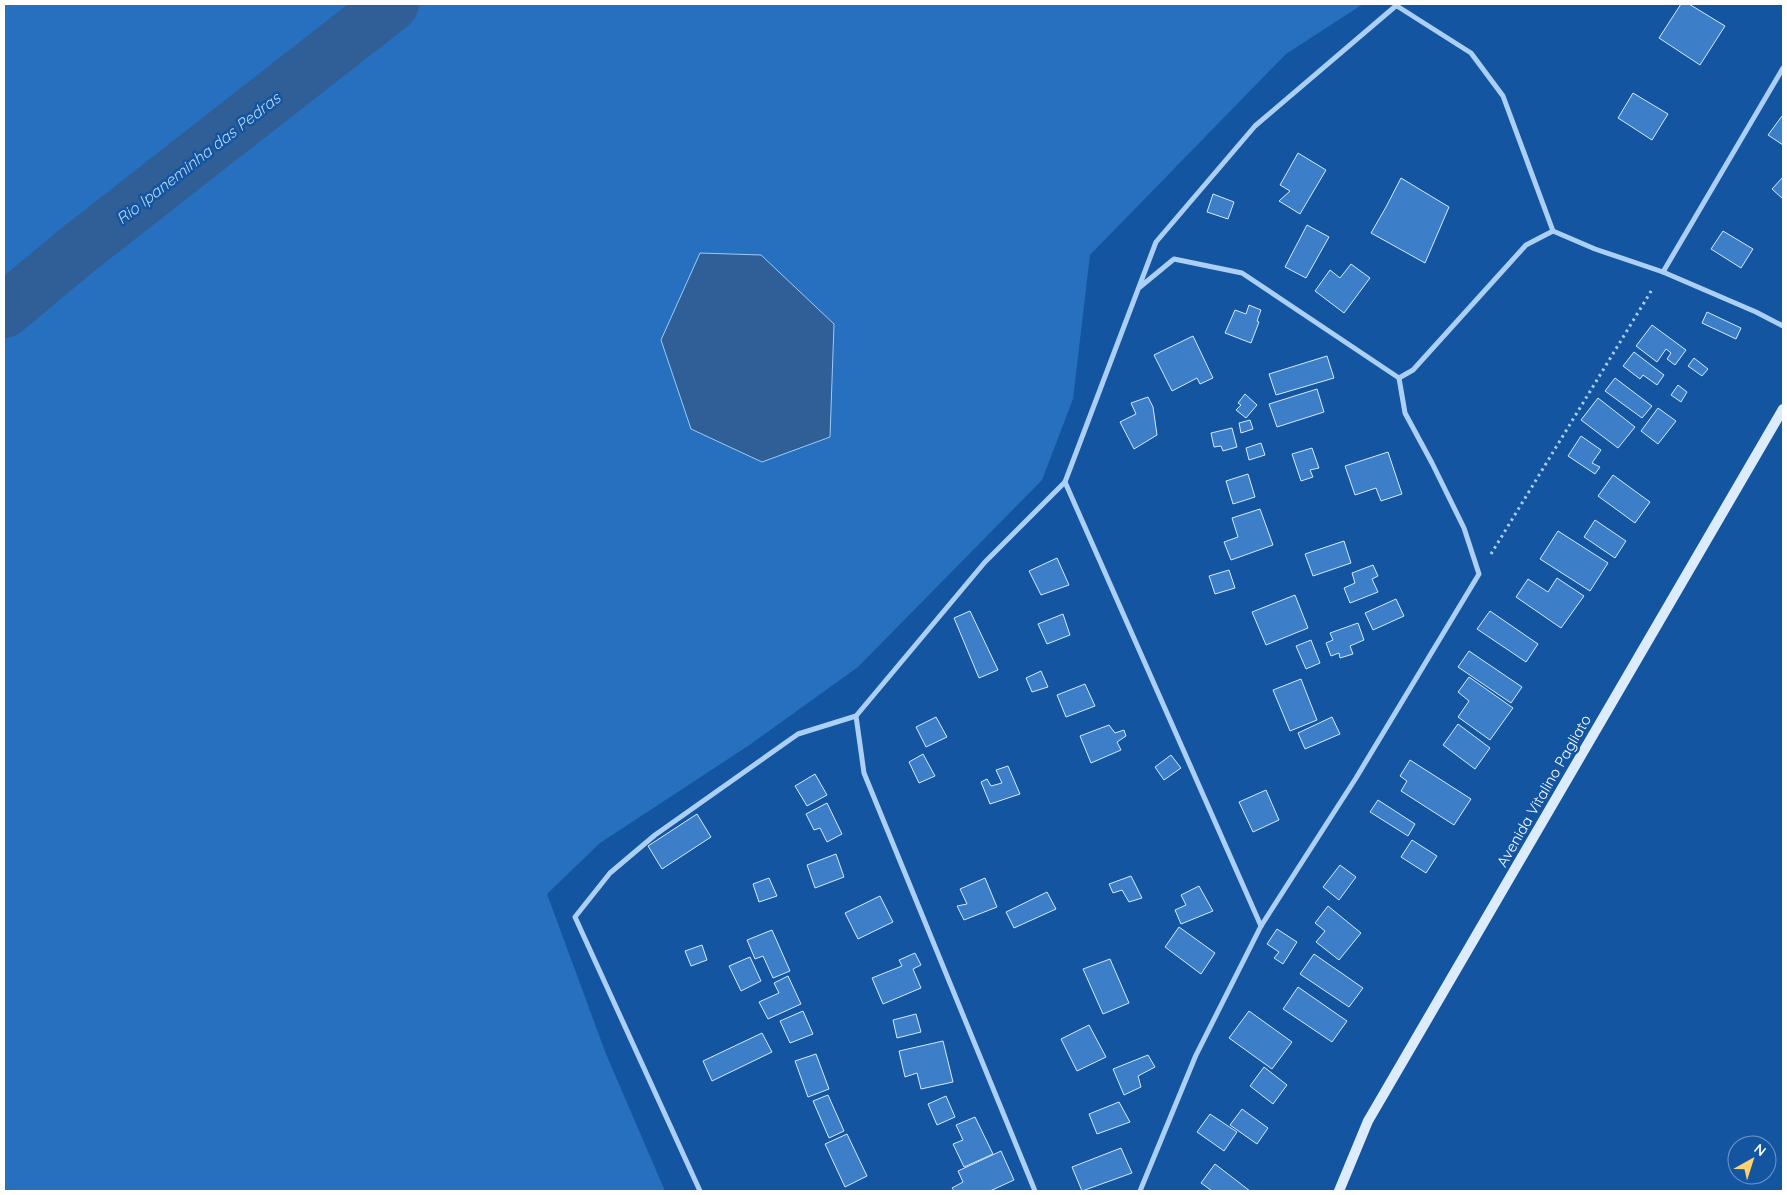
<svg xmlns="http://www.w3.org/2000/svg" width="1787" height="1195" font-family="Quicksand,sans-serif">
<rect width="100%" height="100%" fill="#1355a1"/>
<!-- green -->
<polygon fill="#2670bf" points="4,4 1363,4 1286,54 1090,255 1073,399 1042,480 858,667 748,746 600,843 547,894 606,1054 665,1191 4,1191"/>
<!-- water -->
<polygon fill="#2f5f96" stroke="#9ecbf7" points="700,253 761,255 834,324 830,437 762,462 691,429 661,340"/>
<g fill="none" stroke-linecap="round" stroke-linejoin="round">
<!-- river -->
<polyline stroke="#2f5f96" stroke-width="54" points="4,311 76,251 392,4"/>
</g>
<!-- building -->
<g fill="#3c7fc8" stroke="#d5e9fe">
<polygon points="1681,4 1689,4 1725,26 1700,65 1659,38"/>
<polygon points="1633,93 1668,114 1652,140 1618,118"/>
<polygon points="1782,116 1783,117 1783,145 1768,135"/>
<polygon points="1298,153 1326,170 1300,214 1279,201 1290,191 1280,185"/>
<polygon points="1783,177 1783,199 1772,189"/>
<polygon points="1401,178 1449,207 1425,263 1371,233 1386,207"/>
<polygon points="1213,194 1234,202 1228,219 1207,212"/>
<polygon points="1307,225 1329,237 1306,278 1285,267"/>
<polygon points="1723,231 1753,249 1741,268 1711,249"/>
<polygon points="1351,264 1370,278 1344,313 1315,291 1330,270 1340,278"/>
<polygon points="1249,305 1261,310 1257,321 1259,322 1251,343 1225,333 1235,310 1246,314"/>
<polygon points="1707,312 1741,328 1736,339 1702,323"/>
<polygon points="1652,325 1686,350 1675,365 1667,359 1671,353 1666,349 1657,362 1636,346"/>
<polygon points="1193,336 1213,378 1200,384 1197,378 1172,391 1154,355"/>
<polygon points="1634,352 1664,375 1657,385 1643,375 1640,379 1623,366"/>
<polygon points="1327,356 1334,378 1276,395 1269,374"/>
<polygon points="1694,358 1708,369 1702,376 1688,366"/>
<polygon points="1615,378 1652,406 1642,418 1605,391"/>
<polygon points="1678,385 1687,392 1681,402 1671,395"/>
<polygon points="1317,389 1324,412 1277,427 1269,404"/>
<polygon points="1245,394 1257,405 1246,418 1236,410 1241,405 1238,403"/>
<polygon points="1148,397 1153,407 1157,435 1134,449 1120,422 1136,414 1131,403"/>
<polygon points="1598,398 1635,427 1618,448 1581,420"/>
<polygon points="1658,408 1676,421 1658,444 1641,431"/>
<polygon points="1250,420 1253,429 1241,433 1239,423"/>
<polygon points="1232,428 1237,447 1223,451 1221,446 1214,447 1211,433"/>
<polygon points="1581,436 1601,450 1592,463 1600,467 1595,474 1568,456"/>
<polygon points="1261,443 1265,455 1249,460 1246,448"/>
<polygon points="1312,448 1319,468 1310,470 1313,477 1301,481 1292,454"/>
<polygon points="1388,452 1402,494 1381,501 1376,488 1355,495 1345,466"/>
<polygon points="1248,474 1255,497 1233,504 1226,481"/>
<polygon points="1613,475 1650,502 1635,523 1598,496"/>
<polygon points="1260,509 1273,545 1231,560 1224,542 1238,537 1232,518"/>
<polygon points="1595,520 1626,541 1615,558 1584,537"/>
<polygon points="1558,531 1608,563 1590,591 1540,559"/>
<polygon points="1344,541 1351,563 1313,576 1305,554"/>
<polygon points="1057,558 1069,585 1041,595 1029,571"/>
<polygon points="1373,565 1378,576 1372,579 1378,592 1350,603 1344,588 1355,583 1352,573"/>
<polygon points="1229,570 1235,588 1215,594 1209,576"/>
<polygon points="1557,578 1584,596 1561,628 1516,597 1528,579 1548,592"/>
<polygon points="1295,595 1308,628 1266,645 1252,612"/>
<polygon points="1396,599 1404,616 1373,630 1365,613"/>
<polygon points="970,611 998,670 979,678 954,618"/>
<polygon points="1490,611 1538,644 1526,662 1477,629"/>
<polygon points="1063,614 1070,635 1047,644 1038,624"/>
<polygon points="1358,623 1364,640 1350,646 1353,654 1340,658 1339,653 1331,656 1326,643 1333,640 1330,633"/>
<polygon points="1311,640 1320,663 1306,669 1296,646"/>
<polygon points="1469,651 1522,687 1511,703 1458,667"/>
<polygon points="1041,671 1048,687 1032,692 1026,678"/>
<polygon points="1469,677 1513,708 1490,740 1458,717 1469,701 1458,692"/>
<polygon points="1301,679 1317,720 1290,731 1273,690"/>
<polygon points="1085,684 1095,706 1066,717 1057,695"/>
<polygon points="936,717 947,737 926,747 916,727"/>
<polygon points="1332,717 1340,734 1305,749 1298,733"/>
<polygon points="1458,724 1490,748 1475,769 1443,745"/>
<polygon points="1109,725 1115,733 1124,730 1126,736 1117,742 1121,750 1091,763 1080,736"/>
<polygon points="923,754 935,776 919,783 909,762"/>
<polygon points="1171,755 1181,768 1164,780 1155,767"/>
<polygon points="1410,760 1471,799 1454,825 1401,791 1407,781 1400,776"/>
<polygon points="1008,766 1020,794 990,804 981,782 987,779 991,786 1002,783 996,770"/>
<polygon points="815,774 827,795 807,806 795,786"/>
<polygon points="1266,790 1279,820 1253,832 1239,802"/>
<polygon points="1378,800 1415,824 1408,836 1370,812"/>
<polygon points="827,803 842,834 827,842 820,828 814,830 806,814"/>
<polygon points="697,814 711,837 662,869 648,846"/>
<polygon points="1412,840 1437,856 1426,873 1401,857"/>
<polygon points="836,854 844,877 815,888 807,865"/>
<polygon points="1340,865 1356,877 1339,900 1323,887"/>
<polygon points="1131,876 1142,898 1129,902 1122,890 1113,893 1109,884"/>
<polygon points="769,878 777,896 759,902 753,884"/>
<polygon points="985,878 997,907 964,920 957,906 967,904 960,889"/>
<polygon points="1199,886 1213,911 1181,924 1175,910 1186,905 1181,895"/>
<polygon points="1047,892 1056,909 1014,928 1006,912"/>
<polygon points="880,896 893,922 858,939 845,913"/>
<polygon points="1328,906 1361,933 1339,960 1316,942 1325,931 1315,923"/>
<polygon points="1179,927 1215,953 1201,974 1165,947"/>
<polygon points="1277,929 1297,942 1283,964 1274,958 1279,952 1267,944"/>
<polygon points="772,930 790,971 773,978 763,956 755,959 747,940"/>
<polygon points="702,945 707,960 691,966 685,951"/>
<polygon points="915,953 921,965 913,969 921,988 883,1004 872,978 902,966 899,960"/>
<polygon points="1314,954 1363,988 1349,1007 1300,974"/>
<polygon points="750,957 761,981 741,991 729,966"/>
<polygon points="1110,959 1129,1003 1103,1014 1083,969"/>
<polygon points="788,976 801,1004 768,1019 759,1002 779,993 774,983"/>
<polygon points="1298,987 1347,1021 1332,1042 1283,1009"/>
<polygon points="803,1011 813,1034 790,1043 780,1021"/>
<polygon points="1249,1011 1292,1042 1272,1069 1229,1038"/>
<polygon points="916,1014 921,1032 897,1038 893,1020"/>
<polygon points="1089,1025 1106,1057 1077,1071 1061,1039"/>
<polygon points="762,1033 772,1052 712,1081 703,1061"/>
<polygon points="943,1041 953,1082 921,1089 917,1073 905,1077 899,1051"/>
<polygon points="816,1054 829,1089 808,1097 795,1061"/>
<polygon points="1148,1055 1155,1067 1138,1076 1141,1087 1124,1095 1113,1069"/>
<polygon points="1264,1067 1287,1085 1273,1104 1250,1086"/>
<polygon points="828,1095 844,1131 829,1138 813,1101"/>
<polygon points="946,1096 955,1117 937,1125 928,1104"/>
<polygon points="1119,1102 1130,1122 1097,1134 1089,1114"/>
<polygon points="1242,1109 1268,1128 1257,1144 1230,1125"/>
<polygon points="1210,1114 1237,1132 1224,1151 1197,1132"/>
<polygon points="975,1117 993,1154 964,1167 953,1144 963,1140 956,1125"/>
<polygon points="847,1134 867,1176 845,1187 825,1144"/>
<polygon points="1121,1148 1132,1173 1082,1191 1072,1167"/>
<polygon points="1001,1151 1014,1180 990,1191 954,1191 952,1188 963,1182 958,1171"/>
<polygon points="1215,1164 1250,1191 1212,1191 1201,1183"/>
</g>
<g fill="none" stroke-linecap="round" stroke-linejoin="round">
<!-- path -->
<polyline stroke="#accff5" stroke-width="3" stroke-dasharray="2.5 4" stroke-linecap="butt" points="1491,554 1653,288"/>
<!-- street -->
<g stroke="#accff5" stroke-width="5">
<polyline points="1397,6 1471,53 1503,96 1553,231"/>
<polyline points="1663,272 1756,312 1783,326"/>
<polyline points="1140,287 1174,259 1242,273 1399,378"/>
<polyline points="1065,482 1261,926"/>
<polyline points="856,716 864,773 1035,1191"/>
<polyline points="700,1191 575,917 610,873 655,835 798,734 856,716 985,562 1065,482 1156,242 1255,126 1398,4"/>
<polyline points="1140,1191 1196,1055 1261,926 1356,778 1479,574 1464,528 1432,463 1405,413 1399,378 1413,370 1526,245 1553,231 1595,249 1663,272 1783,68"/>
</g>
<!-- secondary -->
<polyline stroke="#dcecfd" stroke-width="10" points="1339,1191 1368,1121 1783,409"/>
</g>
<g text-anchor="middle" stroke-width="5" stroke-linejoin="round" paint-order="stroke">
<!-- street labels -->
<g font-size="15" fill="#fff" stroke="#1355a1">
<text transform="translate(1544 791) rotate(-60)" y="5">Avenida Vitalino Pagliato</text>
</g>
<!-- water labels -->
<g font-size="16" font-style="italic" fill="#b9d9fb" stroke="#1355a1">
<text transform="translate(198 158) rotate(-38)" y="6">Rio Ipaneminha das Pedras</text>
</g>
</g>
<!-- border -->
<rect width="1787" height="1195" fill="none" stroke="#ffffff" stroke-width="10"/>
<!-- north arrow -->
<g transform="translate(1752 1160) rotate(39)"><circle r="24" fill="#1355a1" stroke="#7199c7"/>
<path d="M0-4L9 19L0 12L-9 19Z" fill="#ffd170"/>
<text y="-8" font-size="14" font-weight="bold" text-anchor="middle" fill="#ffffff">N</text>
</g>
</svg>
